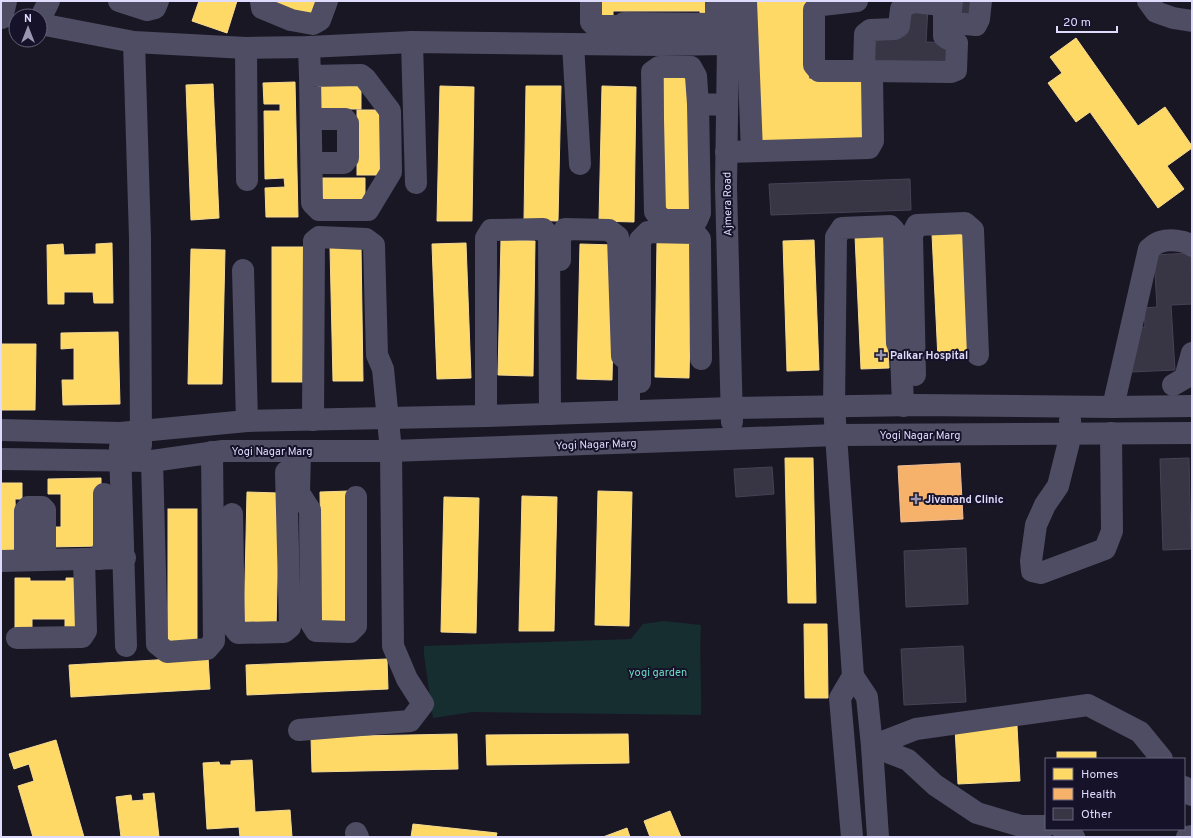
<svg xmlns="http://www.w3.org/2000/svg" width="1193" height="838" font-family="Overpass,sans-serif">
<rect width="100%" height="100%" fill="#1a1724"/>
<!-- green -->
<path fill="#162e30" d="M664 621 701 625C699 655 702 685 701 715L472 712 433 718 424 655V646L631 639 643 624Z"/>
<!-- homes -->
<g fill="#ffd966" stroke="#f5da93">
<polygon points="199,1 237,1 227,33 192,21"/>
<polygon points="268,1 318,1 312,17"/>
<polygon points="598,1 713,1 700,21 700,11 613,11 613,23 598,23"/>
<polygon points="755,1 806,1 809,79 866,77 869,139 761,143"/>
<polygon points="1076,38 1138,126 1165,107 1192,146 1192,148 1167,166 1184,189 1158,208 1090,112 1076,122 1048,83 1062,73 1050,57"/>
<polygon points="664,75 690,75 692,214 664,215"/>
<rect x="318" y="79" width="43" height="30"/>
<polygon points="295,82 298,217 266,217 265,188 285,187 284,178 265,179 264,111 280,111 280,104 264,104 263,83"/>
<polygon points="213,84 219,218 191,220 186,85"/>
<polygon points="440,86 474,87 472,221 437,221"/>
<polygon points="526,86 561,86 558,221 524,220"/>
<polygon points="602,86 636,87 634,222 599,221"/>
<rect x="357" y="110" width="30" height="65"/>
<polygon points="322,178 365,178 365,203 322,204"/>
<polygon points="965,232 971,358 938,359 932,234"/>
<polygon points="883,235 889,368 861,369 855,236"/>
<polygon points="501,240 535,241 533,376 498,375"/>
<polygon points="814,240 819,370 787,371 783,241"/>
<polygon points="657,242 692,243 689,378 655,377"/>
<polygon points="112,243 113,303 94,303 93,292 64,292 64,304 48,304 47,245 63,244 64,255 96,254 96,244"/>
<polygon points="466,243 471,378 437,379 432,244"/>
<polygon points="580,244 615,245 612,380 577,379"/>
<polygon points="330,246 361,246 363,381 333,381"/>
<rect x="272" y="247" width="33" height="135"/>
<polygon points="191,249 225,250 222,384 188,384"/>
<polygon points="118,332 120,404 63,405 62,380 74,380 74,348 61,349 61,333"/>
<polygon points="1,344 36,344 35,410 1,410"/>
<polygon points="785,458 813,458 816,603 788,603"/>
<polygon points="101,478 101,546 49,547 49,527 61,527 61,494 48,494 48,479"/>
<polygon points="1,483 22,483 22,499 15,499 16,533 22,551 1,551"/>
<polygon points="350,491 352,624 322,625 320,492"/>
<polygon points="598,491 632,492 629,626 595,625"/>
<polygon points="247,492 279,493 276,629 244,628"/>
<polygon points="522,496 557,497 554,631 519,631"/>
<polygon points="444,497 479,498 476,633 441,632"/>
<rect x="168" y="509" width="29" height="134"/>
<polygon points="15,578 30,578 30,581 66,581 66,578 79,578 79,632 65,632 65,619 32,619 32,632 15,632"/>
<polygon points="804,624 827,624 828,698 805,698"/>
<polygon points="208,657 210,689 71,697 69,665"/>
<polygon points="387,659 388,689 247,695 246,665"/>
<polygon points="1017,726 1020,781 958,784 955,728"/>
<polygon points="457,734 458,769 312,772 311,737"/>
<polygon points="628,734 629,763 487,765 486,735"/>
<polygon points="56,740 84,837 33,837 18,786 34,781 29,764 14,769 9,754"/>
<rect x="1057" y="752" width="39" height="7"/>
<polygon points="252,760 255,812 290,810 292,837 240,837 239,827 207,829 203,763 219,762 220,765 231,765 231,761"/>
<polygon points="154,793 159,837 121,837 116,797 131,795 132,801 144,800 143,794"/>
<polygon points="670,811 681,837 650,837 644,821"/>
<polygon points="413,824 497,833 496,837 411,837"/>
<polygon points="627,828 630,837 603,837"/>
</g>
<!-- health -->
<polygon fill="#f6b26b" stroke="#efbe97" points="960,463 963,519 901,522 898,466"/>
<!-- building -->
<g fill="#383545" stroke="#474256">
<polygon points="955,1 976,1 974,22 954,20"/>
<polygon points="907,7 928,7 926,42 952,43 951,70 867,66 869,34 906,36"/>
<polygon points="910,179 911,210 771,215 769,184"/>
<polygon points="1191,253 1192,304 1171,305 1175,370 1131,372 1136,327 1145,327 1144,308 1157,307 1154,255"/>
<polygon points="1189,458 1191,549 1163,550 1160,459"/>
<polygon points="772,467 774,494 736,497 734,469"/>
<polygon points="966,548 968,604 906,607 904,551"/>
<polygon points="963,646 966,702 904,705 901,649"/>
</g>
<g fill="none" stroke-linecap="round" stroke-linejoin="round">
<!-- minor -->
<g stroke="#4e4d63" stroke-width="22">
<polyline points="119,1 147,10 155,8 158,1"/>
<polyline points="261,1 262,8 291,20 313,24 320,20 327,1"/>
<polyline points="591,1 591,22 595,26 621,26 624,23 713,24 716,22 716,1"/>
<polyline points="726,1 728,44 726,187 732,422"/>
<polyline points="746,1 752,151"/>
<polyline points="952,1 950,19 954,23 976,25 979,19 981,1"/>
<polyline points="1148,1 1156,12 1173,18 1192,21"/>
<polygon points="915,2 941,5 944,9 944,36 948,39 954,40 957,43 956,70 951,72 870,71 864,67 865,34 870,30 895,29 899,26 901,9 907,4"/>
<polyline points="2,18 6,1"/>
<polyline points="40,19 49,1"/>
<polyline points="40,24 134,42 246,48 309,47 412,42 659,45 728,44"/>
<polyline points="134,42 140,238 141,445"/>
<polyline points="412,42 416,183"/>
<polyline points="573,44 580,164"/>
<polyline points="309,47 310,76 312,203 319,210 368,210 391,172 390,111 365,78 361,75 310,76"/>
<polyline points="246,48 247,180"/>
<polyline points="698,104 700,213 697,220 663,220 655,212 652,72 659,67 691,67 696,76 698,104 727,105"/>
<polyline points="311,119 345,119 348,123 348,158 344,163 312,163"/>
<polyline points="726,152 869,148 873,141 872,77 865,71 819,71 814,65 814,10 822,5 857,1"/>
<polyline points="560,260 560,239 565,229 609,230 618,237 622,356 629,362 629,411"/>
<polyline points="243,270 247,421"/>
<polyline points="915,375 912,235 917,225 965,223 973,230 978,355"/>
<polyline points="640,382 640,240 648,232 695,233 700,239 701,359"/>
<polyline points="1173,385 1185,378 1192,353"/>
<path d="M1113 407 1149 249C1153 246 1156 243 1160 242 1169 239 1185 240 1192 246"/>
<polyline points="486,416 486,238 491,230 543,229 549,235 550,414"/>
<polyline points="1070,420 1071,434 1058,486 1045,505 1036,525 1031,561 1032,571 1041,573 1105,549 1112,531 1111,433"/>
<polyline points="1,430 120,433 247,421 486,416 732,408 917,405 1113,407 1192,406"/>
<polyline points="120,447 126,646"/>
<polyline points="300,451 299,493 310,510 311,623 316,631 350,632 356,626 356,497"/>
<polyline points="1,459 152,461 223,451 391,451 837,435 1192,433"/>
<polyline points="152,461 157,644 167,652 207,649 214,641 212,452"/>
<polyline points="232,514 234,628 238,633 284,632 290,627 286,472"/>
<polyline points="99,559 104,547 104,494"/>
<polyline points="25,560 25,511 28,507 42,507 45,510 45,559"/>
<polyline points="1,561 125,558"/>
<polyline points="17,638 82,637 86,631 84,559"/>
<polyline points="299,730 410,721 423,704 407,679 393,646 391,451 383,369 377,355 374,245 366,239 319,237 314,241 313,420"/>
<polyline points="872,746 916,729 1088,705 1140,732 1162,759"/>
<polyline points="872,746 908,760 935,785 977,813 1021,826 1046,826"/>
<polyline points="1184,787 1192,795"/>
<polyline points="1062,829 1071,833 1074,837"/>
<polyline points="356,833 358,837"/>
<polyline points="852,837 840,698 853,676"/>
<polyline points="878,837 872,746 867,697 853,676 834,407 836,237 842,228 890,226 894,230 897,343 901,353 903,406"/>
<polyline points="1187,837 1192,836"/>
</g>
</g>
<!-- markers -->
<g fill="#9a96b1" stroke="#161229" stroke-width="1.5">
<path d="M879 349h4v4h4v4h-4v4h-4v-4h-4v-4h4z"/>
<path d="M914 493h4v4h4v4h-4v4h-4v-4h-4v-4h4z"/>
</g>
<g text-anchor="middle" stroke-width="4" stroke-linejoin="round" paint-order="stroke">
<!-- street labels -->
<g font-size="11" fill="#dfdbfd" stroke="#161229">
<text transform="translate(727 204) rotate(-91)" y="4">Ajmera Road</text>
<text x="920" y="439">Yogi Nagar Marg</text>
<text transform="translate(596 444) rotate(-2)" y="4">Yogi Nagar Marg</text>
<text x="272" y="455">Yogi Nagar Marg</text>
</g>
<!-- poi labels -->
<g font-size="11" font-weight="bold" fill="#dfdbfd" stroke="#161229" text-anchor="start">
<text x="890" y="359">Palkar Hospital</text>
<text x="925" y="503">Jivanand Clinic</text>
</g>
<!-- park labels -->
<g font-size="11" fill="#69dbc1" stroke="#161229">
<text x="658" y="676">yogi garden</text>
</g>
</g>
<!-- border -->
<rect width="1193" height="838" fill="none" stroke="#dfdbfd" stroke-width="4"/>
<!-- legend -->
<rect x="1045" y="758" width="140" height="72" fill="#161229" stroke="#66627e"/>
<rect x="1053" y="768" width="20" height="12" fill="#ffd966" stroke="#66627e"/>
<text x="1081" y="778" font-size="12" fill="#dfdbfd">Homes</text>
<rect x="1053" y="788" width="20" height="12" fill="#f6b26b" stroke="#66627e"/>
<text x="1081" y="798" font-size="12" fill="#dfdbfd">Health</text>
<rect x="1053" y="808" width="20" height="12" fill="#383545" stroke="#66627e"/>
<text x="1081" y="818" font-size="12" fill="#dfdbfd">Other</text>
<!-- north arrow -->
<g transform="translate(28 28)"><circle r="19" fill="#161229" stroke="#66627e"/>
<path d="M0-3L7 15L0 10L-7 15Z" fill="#9a96b1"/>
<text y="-6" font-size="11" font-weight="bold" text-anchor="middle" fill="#dfdbfd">N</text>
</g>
<!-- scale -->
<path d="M1057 26v6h60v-6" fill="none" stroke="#dfdbfd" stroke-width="2"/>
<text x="1063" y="26" font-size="12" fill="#dfdbfd" stroke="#161229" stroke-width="3" paint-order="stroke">20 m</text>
</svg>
